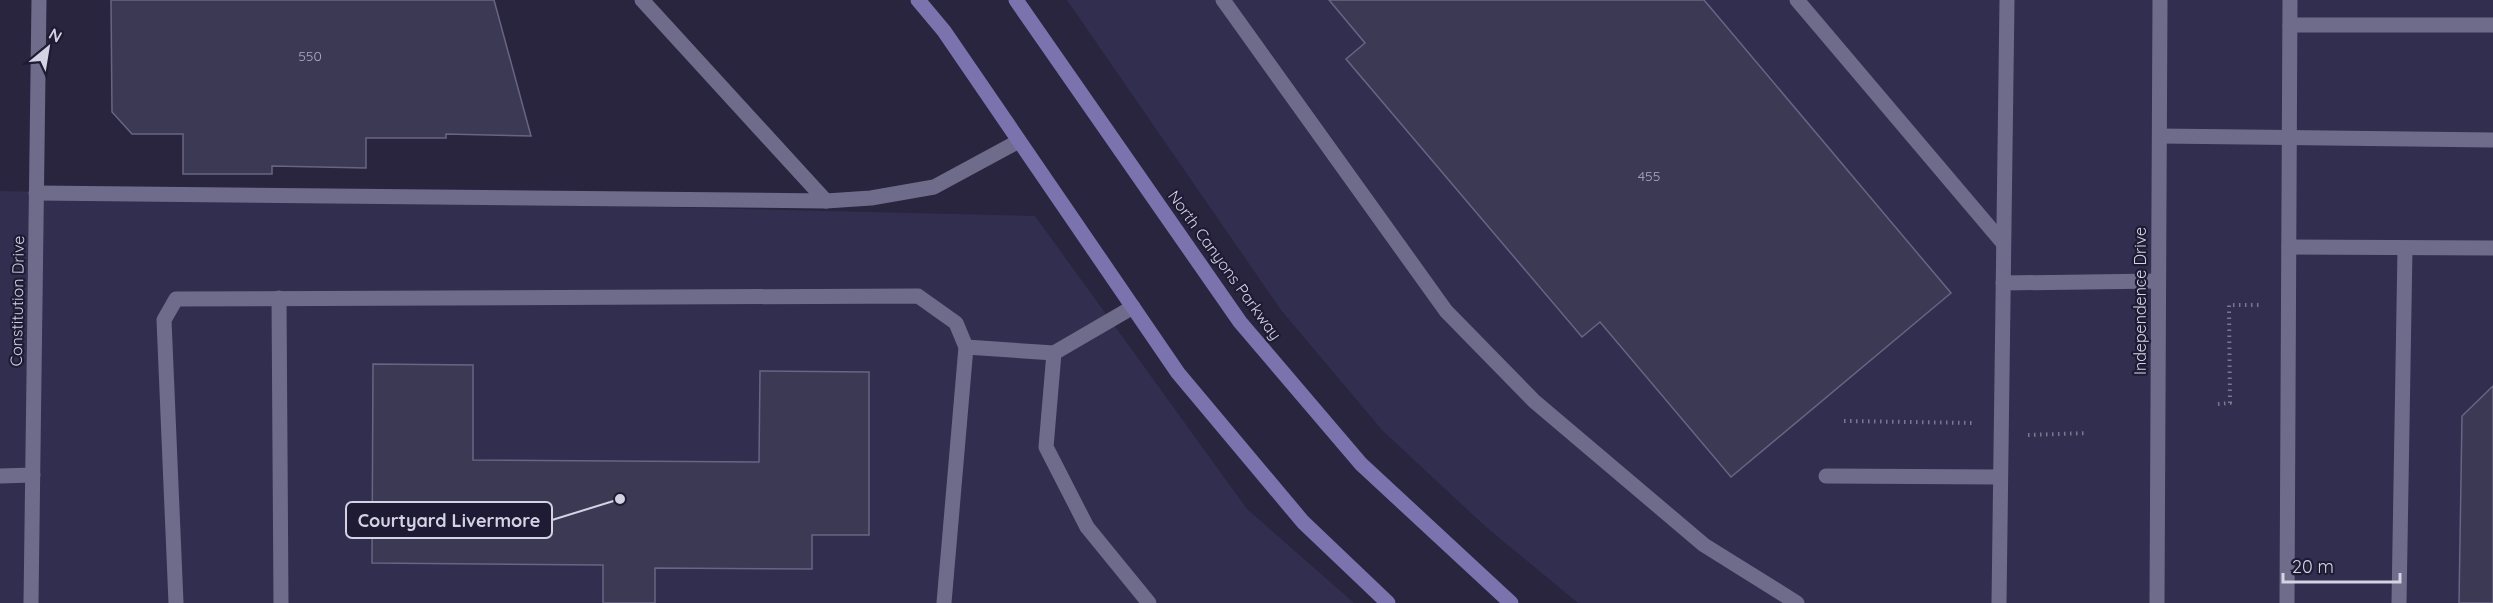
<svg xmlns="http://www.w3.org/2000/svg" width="2493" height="603" font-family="Quicksand,sans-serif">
<rect width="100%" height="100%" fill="#29253f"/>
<!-- built -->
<g fill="#322e4f">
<polygon points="1067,0 2493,0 2493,603 1578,603 1485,526 1383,431 1281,310"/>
<polygon points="0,191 1035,216 1247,509 1354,603 0,603"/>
</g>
<!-- building -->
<g fill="#3c3955" stroke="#686583" stroke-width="1.5">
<polygon points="111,0 494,0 531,136 446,134 446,138 366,138 366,168 272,166 272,174 183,174 183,134 132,134 112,112"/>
<polygon points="1329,0 1704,0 1951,293 1731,477 1600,322 1582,337 1346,59 1365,43"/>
<polygon points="373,364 473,365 473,460 759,462 760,371 869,372 869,535 812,535 812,569 655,568 655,603 603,603 603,565 372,563"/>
<polygon points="2493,386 2493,603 2459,603 2462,416"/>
</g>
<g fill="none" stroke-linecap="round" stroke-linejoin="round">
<!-- path -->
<g stroke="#7a788d" stroke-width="4" stroke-dasharray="1.5 4.5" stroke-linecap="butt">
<polyline points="2218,404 2230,403 2229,305 2262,305"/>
<polyline points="1844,421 1974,423"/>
<polyline points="2028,435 2088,433"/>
</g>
<!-- service -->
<g stroke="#6f6c8b" stroke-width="15">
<polyline points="642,0 826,201"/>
<polyline points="1223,0 1446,311 1534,401 1704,545 1797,603"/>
<polyline points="1797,0 2003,243"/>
<polyline points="2290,25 2493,25"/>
<polyline points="2160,136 2493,140"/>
<polyline points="36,193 826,201 871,198 934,187 1019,141"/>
<polyline points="2289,247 2493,248"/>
<polyline points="2003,283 2158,281"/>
<polyline points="279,298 281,603"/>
<polyline points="966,347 1054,353 1133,307"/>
<polyline points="1054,353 1046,447 1087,527 1149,603"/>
<polyline points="0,476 33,475"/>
<polyline points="1826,476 2000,477"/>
<polyline points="176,603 164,320 176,299 918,296 956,323 966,347 944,603"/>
<polyline points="1999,603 2007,0"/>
<polyline points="2287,603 2290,0"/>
<polyline points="2399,603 2405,248"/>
</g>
<!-- minor -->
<g stroke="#6f6c8b" stroke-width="15">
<polyline points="31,603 39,0"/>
<polyline points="2157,603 2160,0"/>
</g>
<!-- secondary -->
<g stroke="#7b73ae" stroke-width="15">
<polyline points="918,0 944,31 1178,373 1303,522 1388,603"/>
<polyline points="1016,0 1240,322 1361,464 1511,603"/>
</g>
</g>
<g text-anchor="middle" stroke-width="4.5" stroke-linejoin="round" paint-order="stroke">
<!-- number labels -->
<g font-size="14" fill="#aeacc0">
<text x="310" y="61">550</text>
<text x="1649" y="181">455</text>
</g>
<!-- street labels -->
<g font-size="16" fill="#d4d3e4" stroke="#1f1b35">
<text transform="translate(1225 265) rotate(54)" y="6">North Canyons Parkway</text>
<text transform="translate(17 301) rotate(-89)" y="6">Constitution Drive</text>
<text transform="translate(2140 301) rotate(-90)" y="6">Independence Drive</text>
</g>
</g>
<!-- callouts -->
<path fill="none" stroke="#d4d3e4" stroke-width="2" d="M620 499L552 520"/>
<circle fill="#d4d3e4" stroke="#1f1b35" stroke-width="2" cx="620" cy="499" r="6"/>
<rect fill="#1f1b35" stroke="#d4d3e4" stroke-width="2" x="346" y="502" width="206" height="36" rx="6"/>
<g font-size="18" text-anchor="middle" font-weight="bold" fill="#d4d3e4">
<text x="449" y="527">Courtyard Livermore</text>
</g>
<!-- north arrow -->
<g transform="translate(48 48) rotate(30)" stroke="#1f1b35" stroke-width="4.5" paint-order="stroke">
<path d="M0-4.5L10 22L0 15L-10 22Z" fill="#d4d3e4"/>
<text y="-9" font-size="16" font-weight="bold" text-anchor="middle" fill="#d4d3e4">N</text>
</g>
<!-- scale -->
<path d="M2283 573v9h117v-9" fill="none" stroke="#d4d3e4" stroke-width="3"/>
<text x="2292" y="573" font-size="18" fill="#d4d3e4" stroke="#1f1b35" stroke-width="4.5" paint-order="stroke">20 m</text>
</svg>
